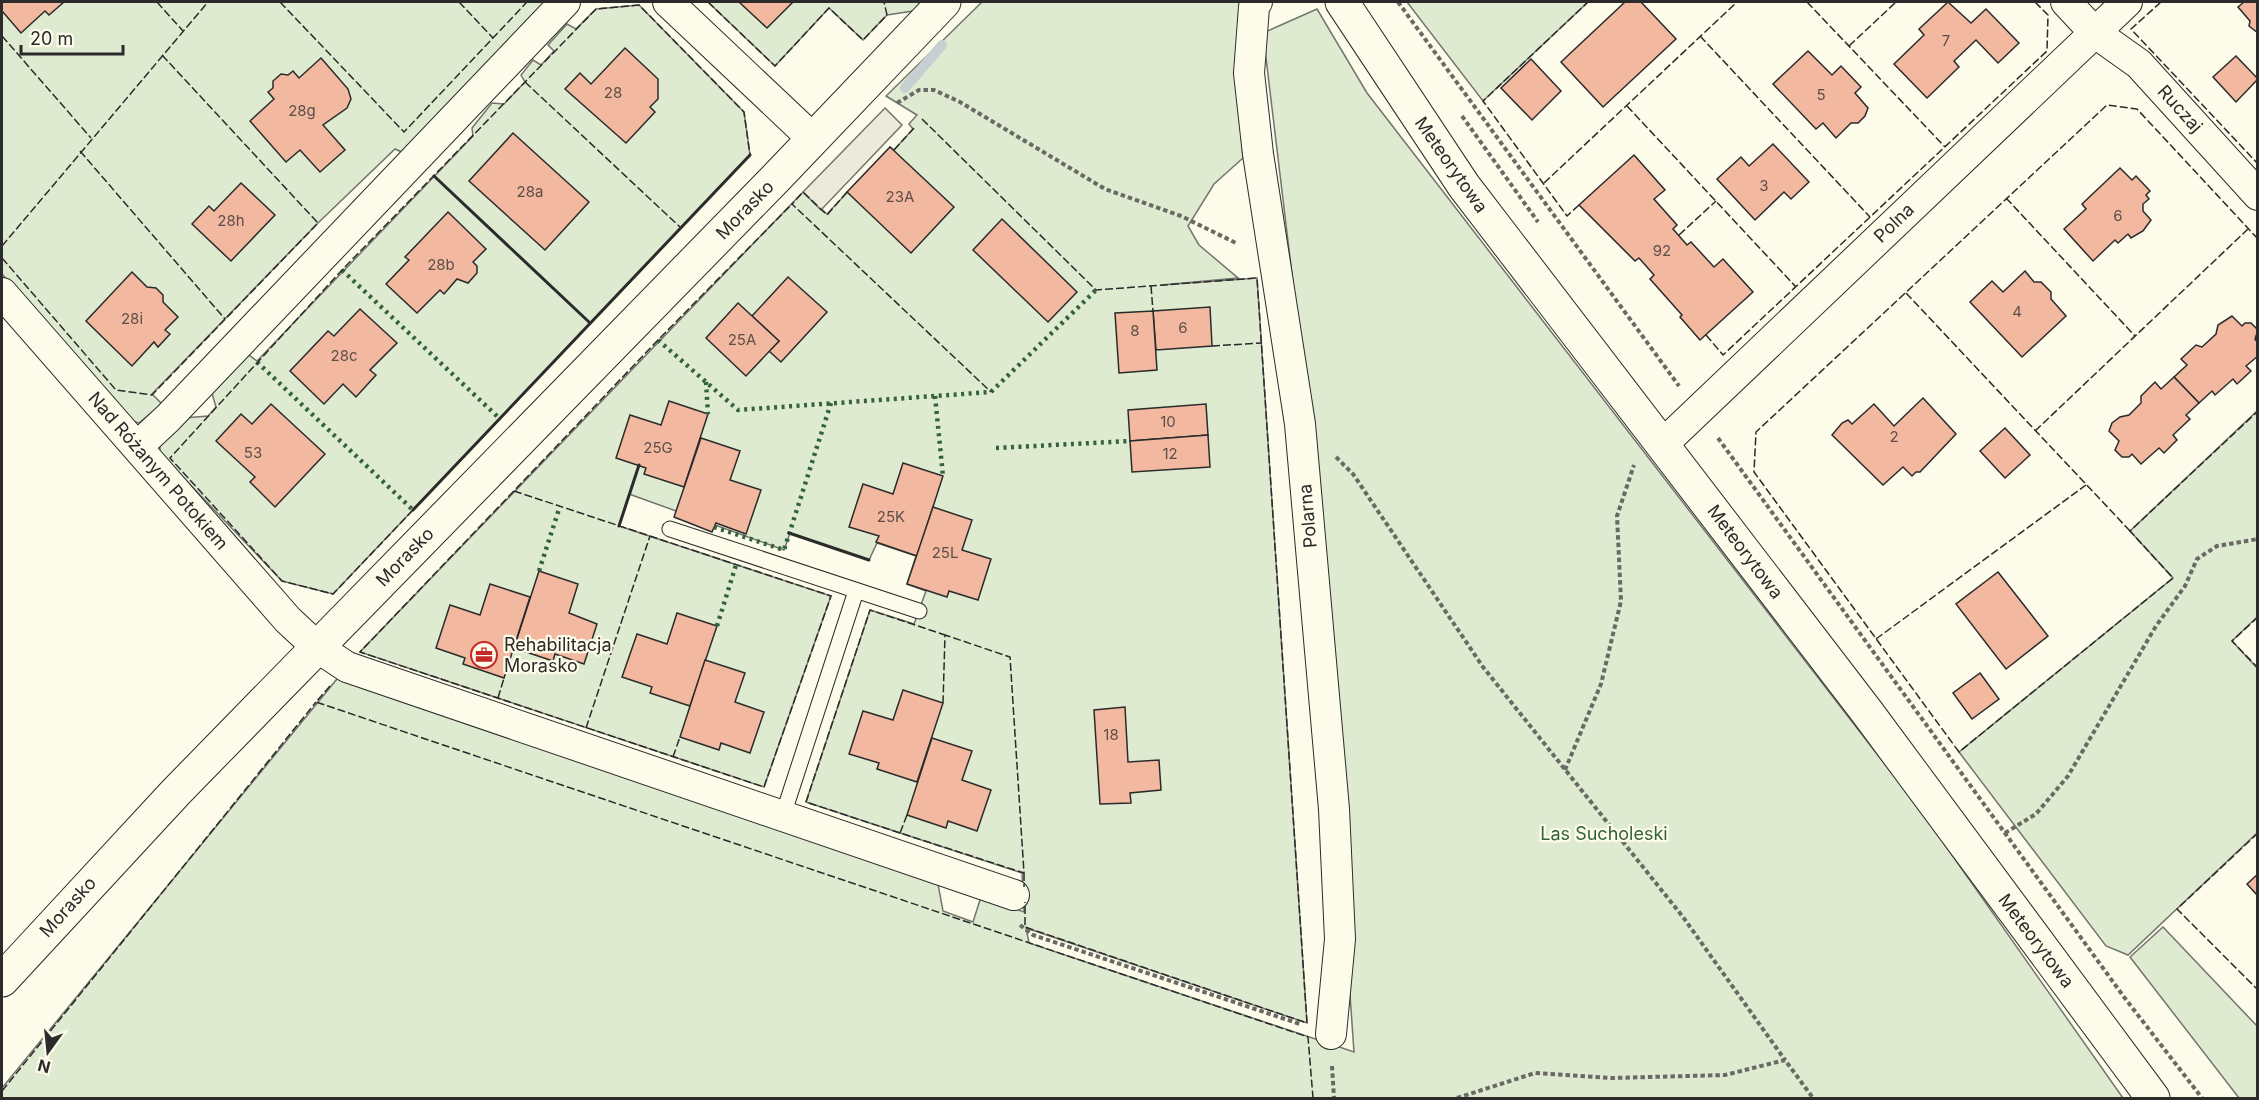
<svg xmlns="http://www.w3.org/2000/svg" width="2259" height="1100" font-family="Inter,sans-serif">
<rect width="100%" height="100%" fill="#fdfbea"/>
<!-- green -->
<g fill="#deebd1" stroke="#74746e" stroke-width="1.5">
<polygon points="2,2 545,2 406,154 395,149 318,223 152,394 162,404 139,423 128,420 2,274"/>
<polygon points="708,2 922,2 913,11 887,15 863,40 829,8 775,66"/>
<polygon points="982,2 1242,2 1238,100 1243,158 1214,184 1188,226 1199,245 1238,278 1161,285 1257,278 1307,1023 1026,928 1029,943 1354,1052 1310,424 1263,33 1317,9 1367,93 1921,811 2123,1098 2,1098 2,1088 337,679 938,884 943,911 973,922 981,897 1024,912 1022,873 806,802 870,610 914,624 926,591 907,584 916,556 877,543 869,560 790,533 784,550 629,494 619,526 831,596 764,787 360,652 803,192 827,214 890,147 894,150 913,129 909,124 917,115 886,96"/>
<polygon points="1407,2 1588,2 1483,101"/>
<polygon points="639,5 744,112 750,155 333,594 282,581 160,453 160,444 184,418 208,416 216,407 211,390 246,353 257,361 473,136 472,128 492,103 504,104 525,82 521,75 533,60 541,65 554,51 548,45 567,24 576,29 596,9"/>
<polygon points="2257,411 2257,617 2232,641 2257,668 2257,833 2128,955 2106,946 1959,752 2173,578 2130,531"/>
<polygon points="2163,927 2257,1026 2257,1098 2239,1098 2130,957"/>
</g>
<!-- parking -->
<polygon fill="#eceadb" stroke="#74746e" stroke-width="1.5" points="885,108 902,125 821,210 803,192"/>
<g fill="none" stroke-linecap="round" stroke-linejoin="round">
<!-- stream -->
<polyline stroke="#c7d0d0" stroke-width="10" points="905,88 942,45"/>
</g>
<!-- building -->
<g fill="#f2b8a0" stroke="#2b2b2b" stroke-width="1.5">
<polygon points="2,2 64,2 49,15 45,11 21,33 2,11"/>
<polygon points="739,2 793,2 767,28"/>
<polygon points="1625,2 1641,2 1676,39 1603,107 1561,62"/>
<polygon points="1948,2 1971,23 1986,9 2019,43 1998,63 1976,40 1954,61 1959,67 1927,98 1894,64 1924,35 1919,29"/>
<polygon points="2244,2 2258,2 2258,33 2249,26 2250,21 2238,7"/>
<polygon points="625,48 658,79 658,99 650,107 655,112 626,143 565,89 580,73 591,84"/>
<polygon points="1808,51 1832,75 1841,66 1861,87 1855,93 1868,108 1865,116 1858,123 1851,123 1836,138 1823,123 1816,129 1773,84"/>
<polygon points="2236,56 2258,79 2236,102 2213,77"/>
<polygon points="321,58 348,89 351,99 347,108 323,125 345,150 320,172 300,150 286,162 250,121 274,99 268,92 273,88 273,81 281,74 288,75 293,71 299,78"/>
<polygon points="1531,59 1561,91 1532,120 1501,88"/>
<polygon points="513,133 589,202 545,250 469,181"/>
<polygon points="1773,144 1809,182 1791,199 1784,192 1755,220 1717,179 1741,157 1749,166"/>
<polygon points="890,147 954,207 911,253 847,192"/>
<polygon points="1634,155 1665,190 1654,199 1677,225 1673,229 1687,245 1691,242 1714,267 1723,259 1753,292 1700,340 1680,317 1682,315 1650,279 1654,275 1639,258 1635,261 1579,205"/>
<polygon points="2120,168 2132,180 2136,176 2150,191 2146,195 2149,199 2143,204 2143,211 2151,220 2143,231 2131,238 2128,234 2118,243 2115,240 2093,261 2064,229 2086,209 2082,204"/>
<polygon points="241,183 275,215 231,261 192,224 209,206 214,211"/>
<polygon points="448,212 486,249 473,262 477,266 477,273 468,283 457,279 444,294 440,290 417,313 386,284 409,260 405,257"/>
<polygon points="1002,219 1077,292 1048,322 973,250"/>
<polygon points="2025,271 2034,282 2041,282 2051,292 2051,299 2066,316 2022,357 1970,302 1992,281 2003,292"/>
<polygon points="132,272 147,287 156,288 163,295 163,302 178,317 165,330 170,334 158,347 154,342 132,366 86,321"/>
<polygon points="788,277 827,312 781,362 769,351 779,341 752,316"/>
<polygon points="738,303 779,341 746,376 706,338"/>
<polygon points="1210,307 1212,346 1156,350 1153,311"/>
<polygon points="360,309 397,343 370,370 376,375 356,397 343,384 324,404 290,371 328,331 334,336"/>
<polygon points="1153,311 1157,370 1119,373 1115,313"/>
<polygon points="2232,316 2242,326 2245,323 2251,323 2258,330 2255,339 2258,343 2258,356 2246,366 2251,371 2237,384 2233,379 2215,395 2212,391 2199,403 2174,377 2187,365 2181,359 2196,345 2202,347 2216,334 2218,325"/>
<polygon points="2174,377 2199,403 2186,415 2190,419 2173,435 2177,440 2164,453 2159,448 2141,464 2132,454 2129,457 2122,457 2115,450 2119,441 2109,431 2112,423 2120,417 2129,415 2141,403 2141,396 2155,382 2161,389"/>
<polygon points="1923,398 1956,434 1920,472 1916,472 1912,476 1903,467 1883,485 1832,435 1842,423 1848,420 1852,424 1874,404 1894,426"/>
<polygon points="669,401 708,414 684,487 644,474 646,468 616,458 630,415 661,425"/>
<polygon points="271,404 325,454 275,507 250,482 255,477 216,441 241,414 252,424"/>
<polygon points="1206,404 1208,435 1130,441 1128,410"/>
<polygon points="2005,428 2030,455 2005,478 1980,451"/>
<polygon points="1208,435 1210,467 1132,472 1130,441"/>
<polygon points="701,438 740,451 730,480 761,490 746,534 716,523 712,532 674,517"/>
<polygon points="903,463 943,476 917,556 876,542 879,536 849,527 863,484 893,494"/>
<polygon points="933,507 972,520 962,550 991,559 978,600 949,591 947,597 907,584"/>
<polygon points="539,571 578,584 569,613 597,624 584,664 555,654 553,661 514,648"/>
<polygon points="1998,572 2048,636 2006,669 1956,604"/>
<polygon points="490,584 530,597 504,678 463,664 465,658 436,648 450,605 480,615"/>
<polygon points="677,613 717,626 690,706 650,693 652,687 622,677 637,634 667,644"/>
<polygon points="705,660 745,673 735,702 764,712 750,753 721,743 719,750 680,737"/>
<polygon points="1980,673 1999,699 1972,719 1953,693"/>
<polygon points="903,690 943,703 917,782 877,769 879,763 849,754 863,711 893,720"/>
<polygon points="1125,707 1128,762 1159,760 1161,790 1130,793 1131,803 1100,804 1094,710"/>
<polygon points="932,738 972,751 962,780 991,790 977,831 948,821 946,828 907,815"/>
<polygon points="2258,874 2258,896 2247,884"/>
</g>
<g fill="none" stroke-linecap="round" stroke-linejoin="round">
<defs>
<g id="service">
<polyline points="670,529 919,611"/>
<polyline points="783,815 856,591"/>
</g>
<g id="minor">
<polyline points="668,2 813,139"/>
<polyline points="1257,2 1254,7 1249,73 1258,154 1300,424 1334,809 1340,939 1331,1034"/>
<polyline points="2066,2 2094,32 2139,64 2258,195"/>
<polyline points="2,293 288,620 317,647 347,667 1014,895"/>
<polyline points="1663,444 2127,2"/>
<polyline points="138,446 168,418 565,2"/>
</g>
<g id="tertiary">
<polyline points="1342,2 1464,186 1867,712 2153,1098"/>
<polyline points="2,980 176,792 775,179 944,2"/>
</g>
</defs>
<!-- service casing -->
<use href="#service" stroke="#2b2b2b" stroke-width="17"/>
<!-- minor casing -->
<use href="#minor" stroke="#2b2b2b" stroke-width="32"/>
<!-- tertiary casing -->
<use href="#tertiary" stroke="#2b2b2b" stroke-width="35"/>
<!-- path -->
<g stroke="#6a6964" stroke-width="4" stroke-dasharray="4.5 3" stroke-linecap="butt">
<polyline points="1398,2 1679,386"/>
<polyline points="897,103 919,90 934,90 960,102 1105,189 1181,216 1238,244"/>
<polyline points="1462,116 1538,222"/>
<polyline points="1718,438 2124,997 2202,1098"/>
<polyline points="1336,457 1353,474 1483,667 1683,917 1785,1060"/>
<polyline points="1565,770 1601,684 1621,601 1617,516 1634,465"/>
<polyline points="2005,833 2036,814 2068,776 2156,626 2185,586 2197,559 2217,546 2258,539"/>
<polyline points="1020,925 1033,935 1300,1024"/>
<polyline points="1332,1066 1334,1098"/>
<polyline points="1457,1098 1535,1073 1612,1078 1725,1075 1785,1060 1813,1098"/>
</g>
<!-- service -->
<use href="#service" stroke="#fdfbea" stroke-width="15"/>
<!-- minor -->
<use href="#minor" stroke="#fdfbea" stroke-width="30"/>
<!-- tertiary -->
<use href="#tertiary" stroke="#fdfbea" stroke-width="33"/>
<!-- hedge -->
<g stroke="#34623c" stroke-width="4.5" stroke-dasharray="3 4.5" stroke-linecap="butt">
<polyline points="342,270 499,418"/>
<polyline points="658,340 738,410 991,392 1096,290"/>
<polyline points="257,362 413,510"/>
<polyline points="706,382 708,414"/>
<polyline points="935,396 943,476"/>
<polyline points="996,448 1130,441"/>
<polyline points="714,527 784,550 831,403"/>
<polyline points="539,571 560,506"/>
<polyline points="717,626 736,565"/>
</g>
<!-- fence -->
<g stroke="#2b2b2b" stroke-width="1.5" stroke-dasharray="8 3" stroke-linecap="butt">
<polyline points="157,2 183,31"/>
<polyline points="280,2 404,132 527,2"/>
<polyline points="459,2 493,38"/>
<polyline points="708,2 775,66 829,8 863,40 887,15 884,2"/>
<polyline points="1807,2 1945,147"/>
<polyline points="2161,2 2131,29 2258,164"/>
<polyline points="2,36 91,138"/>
<polyline points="1700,36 1870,217"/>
<polyline points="1849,46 1896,2"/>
<polyline points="525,82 680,227"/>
<polyline points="1627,106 1796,287"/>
<polyline points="922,119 1096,290 1257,278 1307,1023 1025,927 1025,902"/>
<polyline points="894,150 914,128"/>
<polyline points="80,151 225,319"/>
<polyline points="1544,183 1737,2"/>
<polyline points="847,192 827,215 803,192 792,204 991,392"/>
<polyline points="2006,198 2135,336"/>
<polyline points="1579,205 1567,216 1483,101 1588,2"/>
<polyline points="1679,235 1716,201"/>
<polyline points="2258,239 2137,109 2107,105 1756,432 1754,472 1959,752 2173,578 2130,531 2258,411"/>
<polyline points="2,246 208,2"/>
<polyline points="2,258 116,390 152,395 318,223 162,55"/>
<polyline points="1151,286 1153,311"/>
<polyline points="1906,293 2130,531"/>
<polyline points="1706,335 1723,355 2047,51 2048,15 2035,2"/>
<polyline points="1212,346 1262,343"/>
<polyline points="2035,431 2248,229"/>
<polyline points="514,491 831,596 764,787 360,652 658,340 792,204"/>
<polyline points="413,510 333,594 282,581 170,458 342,270 596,9 639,5 744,112 750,155"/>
<polyline points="2258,617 2232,641 2258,668"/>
<polyline points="1876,639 2086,485"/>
<polyline points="330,686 316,702 1308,1037 1313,1098"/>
<polyline points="498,698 504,678"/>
<polyline points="586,728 650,536"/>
<polyline points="673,757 680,737"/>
<polyline points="907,815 900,833 1024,873 1010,657 945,635 943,703"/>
<polyline points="900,833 806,802 870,610 945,635"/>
<polyline points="2258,833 2177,909 2258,990"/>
<polyline points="1024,873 1024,887"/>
<polyline points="2,1091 316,702"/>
</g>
<!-- wall -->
<g stroke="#2b2b2b" stroke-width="3">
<polyline points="434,176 589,322"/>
<polyline points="413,510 750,155"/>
<polyline points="619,526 639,465"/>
<polyline points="789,533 869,560"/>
</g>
</g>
<!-- icons -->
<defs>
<symbol id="office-ring" viewBox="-11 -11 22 22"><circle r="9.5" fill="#fdfbea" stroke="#c62828" stroke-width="1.5"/><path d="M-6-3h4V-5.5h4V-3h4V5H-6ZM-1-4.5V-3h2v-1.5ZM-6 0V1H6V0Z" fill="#c62828"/></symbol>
</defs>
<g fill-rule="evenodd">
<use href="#office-ring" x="469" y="640" width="30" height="30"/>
</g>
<g text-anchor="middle" stroke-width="4.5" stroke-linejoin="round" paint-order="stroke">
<!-- number labels -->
<g font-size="15" fill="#5d4e48">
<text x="1946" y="46">7</text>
<text x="613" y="98">28</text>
<text x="1821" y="100">5</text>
<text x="302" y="116">28g</text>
<text x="1764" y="191">3</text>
<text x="530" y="197">28a</text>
<text x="900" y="202">23A</text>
<text x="2118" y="221">6</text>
<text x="231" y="226">28h</text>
<text x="1662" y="256">92</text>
<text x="441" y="270">28b</text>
<text x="2017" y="317">4</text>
<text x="132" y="324">28i</text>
<text x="1183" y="333">6</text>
<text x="1135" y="336">8</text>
<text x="742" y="345">25A</text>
<text x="344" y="361">28c</text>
<text x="1168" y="427">10</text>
<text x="1894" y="442">2</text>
<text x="658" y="453">25G</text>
<text x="253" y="458">53</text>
<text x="1170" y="459">12</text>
<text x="891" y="522">25K</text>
<text x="945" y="558">25L</text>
<text x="1111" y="740">18</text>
</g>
<!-- street labels -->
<g font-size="18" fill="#2b2b2b" stroke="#fdfbea">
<text transform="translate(2180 109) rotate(48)" y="6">Ruczaj</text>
<text transform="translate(1451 165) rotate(55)" y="6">Meteorytowa</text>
<text transform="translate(745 210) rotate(-46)" y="6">Morasko</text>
<text transform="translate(1894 223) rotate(-44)" y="6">Polna</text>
<text transform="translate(158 471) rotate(49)" y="6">Nad Różanym Potokiem</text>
<text transform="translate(1308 516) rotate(-95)" y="6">Polarna</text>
<text transform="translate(1745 552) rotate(53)" y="6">Meteorytowa</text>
<text transform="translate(405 557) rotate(-46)" y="6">Morasko</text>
<text transform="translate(68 907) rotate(-48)" y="6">Morasko</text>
<text transform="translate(2036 941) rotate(53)" y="6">Meteorytowa</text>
</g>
<!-- poi labels -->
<g font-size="18" fill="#2b2b2b" stroke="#fdfbea" text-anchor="start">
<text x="504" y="651">Rehabilitacja<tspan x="504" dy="21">Morasko</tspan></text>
</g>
<!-- park labels -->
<g font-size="18" fill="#34623c" stroke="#fdfbea">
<text x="1604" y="840">Las Sucholeski</text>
</g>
</g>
<!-- border -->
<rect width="2259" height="1100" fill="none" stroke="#2b2b2b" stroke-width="6"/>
<!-- north arrow -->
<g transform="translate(48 1052) rotate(195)" stroke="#fdfbea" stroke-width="4.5" paint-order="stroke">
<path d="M0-4.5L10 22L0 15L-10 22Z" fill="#2b2b2b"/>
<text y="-9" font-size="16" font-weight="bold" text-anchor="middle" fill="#2b2b2b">N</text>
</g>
<!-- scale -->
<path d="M21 45v9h102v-9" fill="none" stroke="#2b2b2b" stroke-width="3"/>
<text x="30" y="45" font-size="18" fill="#2b2b2b" stroke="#fdfbea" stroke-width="4.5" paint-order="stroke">20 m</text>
</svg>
